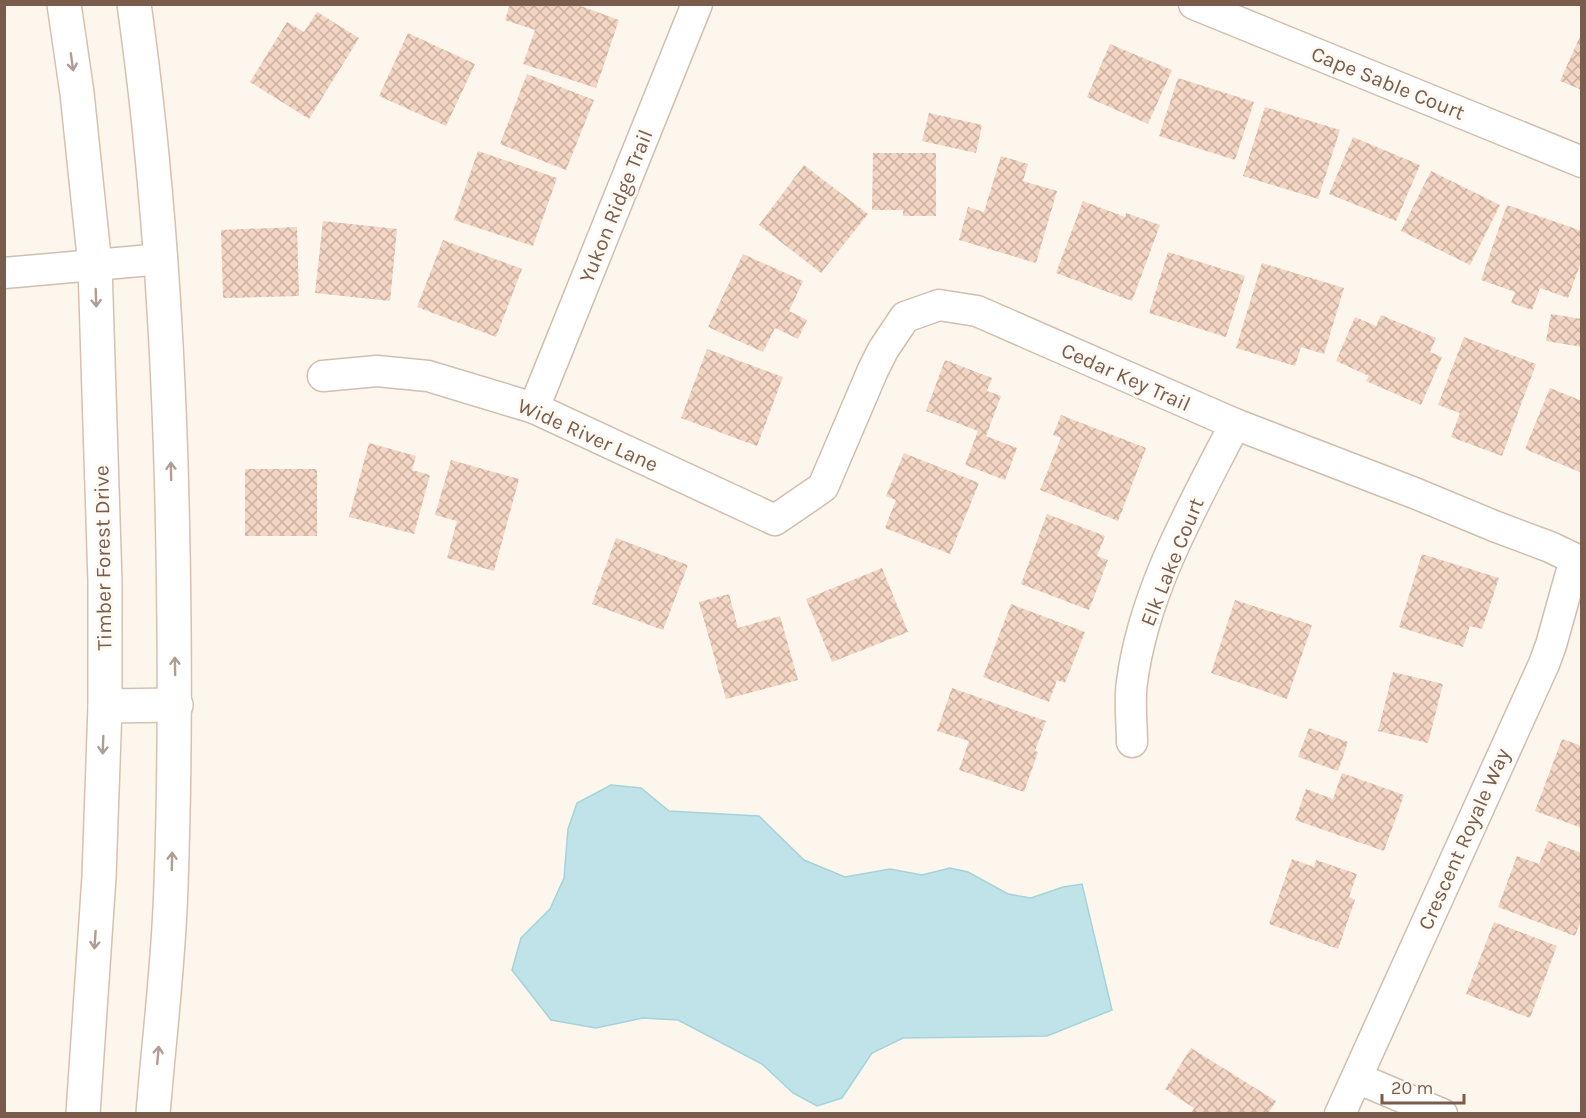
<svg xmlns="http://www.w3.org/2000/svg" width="1586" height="1118" font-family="Karla,sans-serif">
<defs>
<pattern id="building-cross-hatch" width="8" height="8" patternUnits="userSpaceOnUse" patternTransform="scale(1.5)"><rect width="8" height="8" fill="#f3d5c3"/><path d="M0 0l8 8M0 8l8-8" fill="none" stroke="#cab0a1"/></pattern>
</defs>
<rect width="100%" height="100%" fill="#fdf6ec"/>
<!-- water -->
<polygon fill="#bfe3e8" stroke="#a5d3da" stroke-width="1.5" points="611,785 641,788 669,811 759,816 804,860 845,877 890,869 922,875 950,868 968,872 1008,894 1031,898 1063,887 1082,884 1112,1010 1047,1036 903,1038 872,1053 842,1098 817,1106 793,1093 762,1064 678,1020 643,1018 596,1028 551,1020 512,970 521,938 550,909 564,878 568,829 577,803"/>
<!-- building -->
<g fill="url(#building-cross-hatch)">
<polygon points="510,4 575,4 619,20 596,88 523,64 535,30 505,20"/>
<polygon points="317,12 359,38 309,119 250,82 287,22 304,32"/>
<polygon points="1582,32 1582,90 1560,81"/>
<polygon points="408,33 475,64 446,126 379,96"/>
<polygon points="1110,44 1172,70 1148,124 1087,97"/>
<polygon points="527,74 594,100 566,170 500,144"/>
<polygon points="1178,78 1254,102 1235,160 1159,136"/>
<polygon points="1265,107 1340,130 1318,199 1243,176"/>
<polygon points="929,113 982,125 976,153 922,141"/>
<polygon points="1353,137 1420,165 1396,221 1329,194"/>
<polygon points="478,151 557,178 533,246 454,220"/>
<polygon points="873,153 936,153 936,216 903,216 903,210 872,210"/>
<polygon points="1001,156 1028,164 1023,181 1057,191 1036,263 959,240 968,207 984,212"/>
<polygon points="804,165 868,214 821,273 759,225"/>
<polygon points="1431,171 1500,205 1470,265 1401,231"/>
<polygon points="1083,201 1125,217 1126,213 1160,225 1132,301 1056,273"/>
<polygon points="1507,205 1582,231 1582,259 1568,298 1540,288 1532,310 1511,303 1515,292 1481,280"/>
<polygon points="323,221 397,229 390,301 315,293"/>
<polygon points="297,227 299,296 223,298 221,230"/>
<polygon points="443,240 522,269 496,337 417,307"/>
<polygon points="1168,252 1245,276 1226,337 1149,313"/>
<polygon points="743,254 803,281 789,311 807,320 798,339 775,328 763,352 708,327"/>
<polygon points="1262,263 1344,288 1324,354 1301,347 1295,366 1236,348"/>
<polygon points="1551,314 1582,319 1582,347 1546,341"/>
<polygon points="1381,315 1436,338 1430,352 1442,357 1421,405 1366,381 1369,376 1336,361 1355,317 1376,326"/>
<polygon points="1464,337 1536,364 1502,456 1451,437 1460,413 1438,405"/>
<polygon points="707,349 783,377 757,446 681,418"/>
<polygon points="945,360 992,378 987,391 1001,396 986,436 1017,448 1005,480 965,465 978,431 926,411"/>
<polygon points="1550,388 1582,401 1582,473 1525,449"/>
<polygon points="1061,415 1146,448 1118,521 1040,490 1061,438 1053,435"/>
<polygon points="369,443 416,456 412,470 430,475 414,534 349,517"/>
<polygon points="904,453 979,483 950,554 885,528 896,500 886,496"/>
<polygon points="451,460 519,479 494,571 447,558 457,521 435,515"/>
<rect x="245" y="469" width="72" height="67"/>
<polygon points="1047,514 1105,536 1097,556 1108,560 1089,610 1021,584"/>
<polygon points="616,538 688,565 663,630 592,604"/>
<polygon points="1422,554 1499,578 1482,629 1470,626 1463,647 1399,627"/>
<polygon points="882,568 908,632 832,662 806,599"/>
<polygon points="729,594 738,628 780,616 798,680 726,699 699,602"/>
<polygon points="1235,600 1312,625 1287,699 1211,673"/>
<polygon points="1011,604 1085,632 1065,683 1057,680 1049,702 983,677"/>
<polygon points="1393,672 1443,684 1428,743 1378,731"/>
<polygon points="952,688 1046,721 1035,751 1038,752 1024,792 959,770 969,741 937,731"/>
<polygon points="1309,728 1348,742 1338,771 1298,757"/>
<polygon points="1562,739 1582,746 1582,828 1535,811"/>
<polygon points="1342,773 1404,795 1384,851 1295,820 1306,789 1333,799"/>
<polygon points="1548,841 1582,853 1582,918 1575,936 1498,907 1517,856 1539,864"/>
<polygon points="1292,859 1314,867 1316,860 1357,874 1349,897 1355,900 1338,949 1269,924"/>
<polygon points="1494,922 1557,946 1530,1018 1466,994"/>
<polygon points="1191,1048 1276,1101 1268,1114 1191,1114 1194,1108 1165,1089"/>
</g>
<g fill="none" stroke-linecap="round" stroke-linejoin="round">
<defs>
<g id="minor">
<polyline points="1194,4 1582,162"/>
<polyline points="4,273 162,259"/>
<polyline points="323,376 377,371 428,376 534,408 775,520 823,487 873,370 883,350 905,317 939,305 977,311 1235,424 1417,494 1494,526 1550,547 1575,559 1551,645 1544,664 1340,1114"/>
<polyline points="534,408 697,4"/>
<path d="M1132 742C1132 723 1129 702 1132 682 1144 590 1193 506 1235 424"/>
<polyline points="1357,1078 1442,1114"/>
</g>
<g id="secondary">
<polyline points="64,4 77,93 95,266 105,582 105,706 99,877 83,1114"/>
<path d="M134 4C160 187 170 366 173 550 175 662 175 773 171 885 169 961 159 1038 153 1114"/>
<polyline points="105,706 176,705"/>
</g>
</defs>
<!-- minor casing -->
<use href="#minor" stroke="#d1beb0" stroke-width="33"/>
<!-- secondary casing -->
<use href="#secondary" stroke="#d6c0b0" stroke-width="36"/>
<!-- minor -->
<use href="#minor" stroke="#fff" stroke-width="30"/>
<!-- secondary -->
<use href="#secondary" stroke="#fff" stroke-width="33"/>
</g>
<!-- one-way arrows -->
<defs><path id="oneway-shaft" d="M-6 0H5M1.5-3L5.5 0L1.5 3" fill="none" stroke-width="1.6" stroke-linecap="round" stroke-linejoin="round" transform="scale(1.5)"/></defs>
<g stroke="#af9d94">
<use href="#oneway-shaft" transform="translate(72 62) rotate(82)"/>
<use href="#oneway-shaft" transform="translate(96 298) rotate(88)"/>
<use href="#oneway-shaft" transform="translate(171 471) rotate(-91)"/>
<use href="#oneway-shaft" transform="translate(175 666) rotate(-91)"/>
<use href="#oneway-shaft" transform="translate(103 745) rotate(92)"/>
<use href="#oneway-shaft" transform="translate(172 861) rotate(-89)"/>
<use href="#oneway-shaft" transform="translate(95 940) rotate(94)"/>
<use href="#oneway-shaft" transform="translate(158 1055) rotate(-85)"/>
</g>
<g text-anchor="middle" stroke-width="6" stroke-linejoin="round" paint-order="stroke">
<!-- street labels -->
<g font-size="21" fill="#7a5c4d" stroke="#fffaf3">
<text transform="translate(1388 83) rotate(22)" y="7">Cape Sable Court</text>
<text transform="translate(616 206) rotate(-68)" y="7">Yukon Ridge Trail</text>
<text transform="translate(1126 377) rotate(24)" y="7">Cedar Key Trail</text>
<text transform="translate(588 435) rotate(24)" y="7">Wide River Lane</text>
<text transform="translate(103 558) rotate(-91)" y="7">Timber Forest Drive</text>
<text transform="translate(1172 562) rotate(-68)" y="7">Elk Lake Court</text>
<text transform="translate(1464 839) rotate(-66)" y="7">Crescent Royale Way</text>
</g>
</g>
<!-- border -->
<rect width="1586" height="1118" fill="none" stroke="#7a5c4d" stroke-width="12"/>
<!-- scale -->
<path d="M1382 1094v9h82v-9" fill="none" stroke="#7a5c4d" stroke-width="3"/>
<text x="1391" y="1094" font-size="18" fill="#7a5c4d" stroke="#fffaf3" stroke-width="4.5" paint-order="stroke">20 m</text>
</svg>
